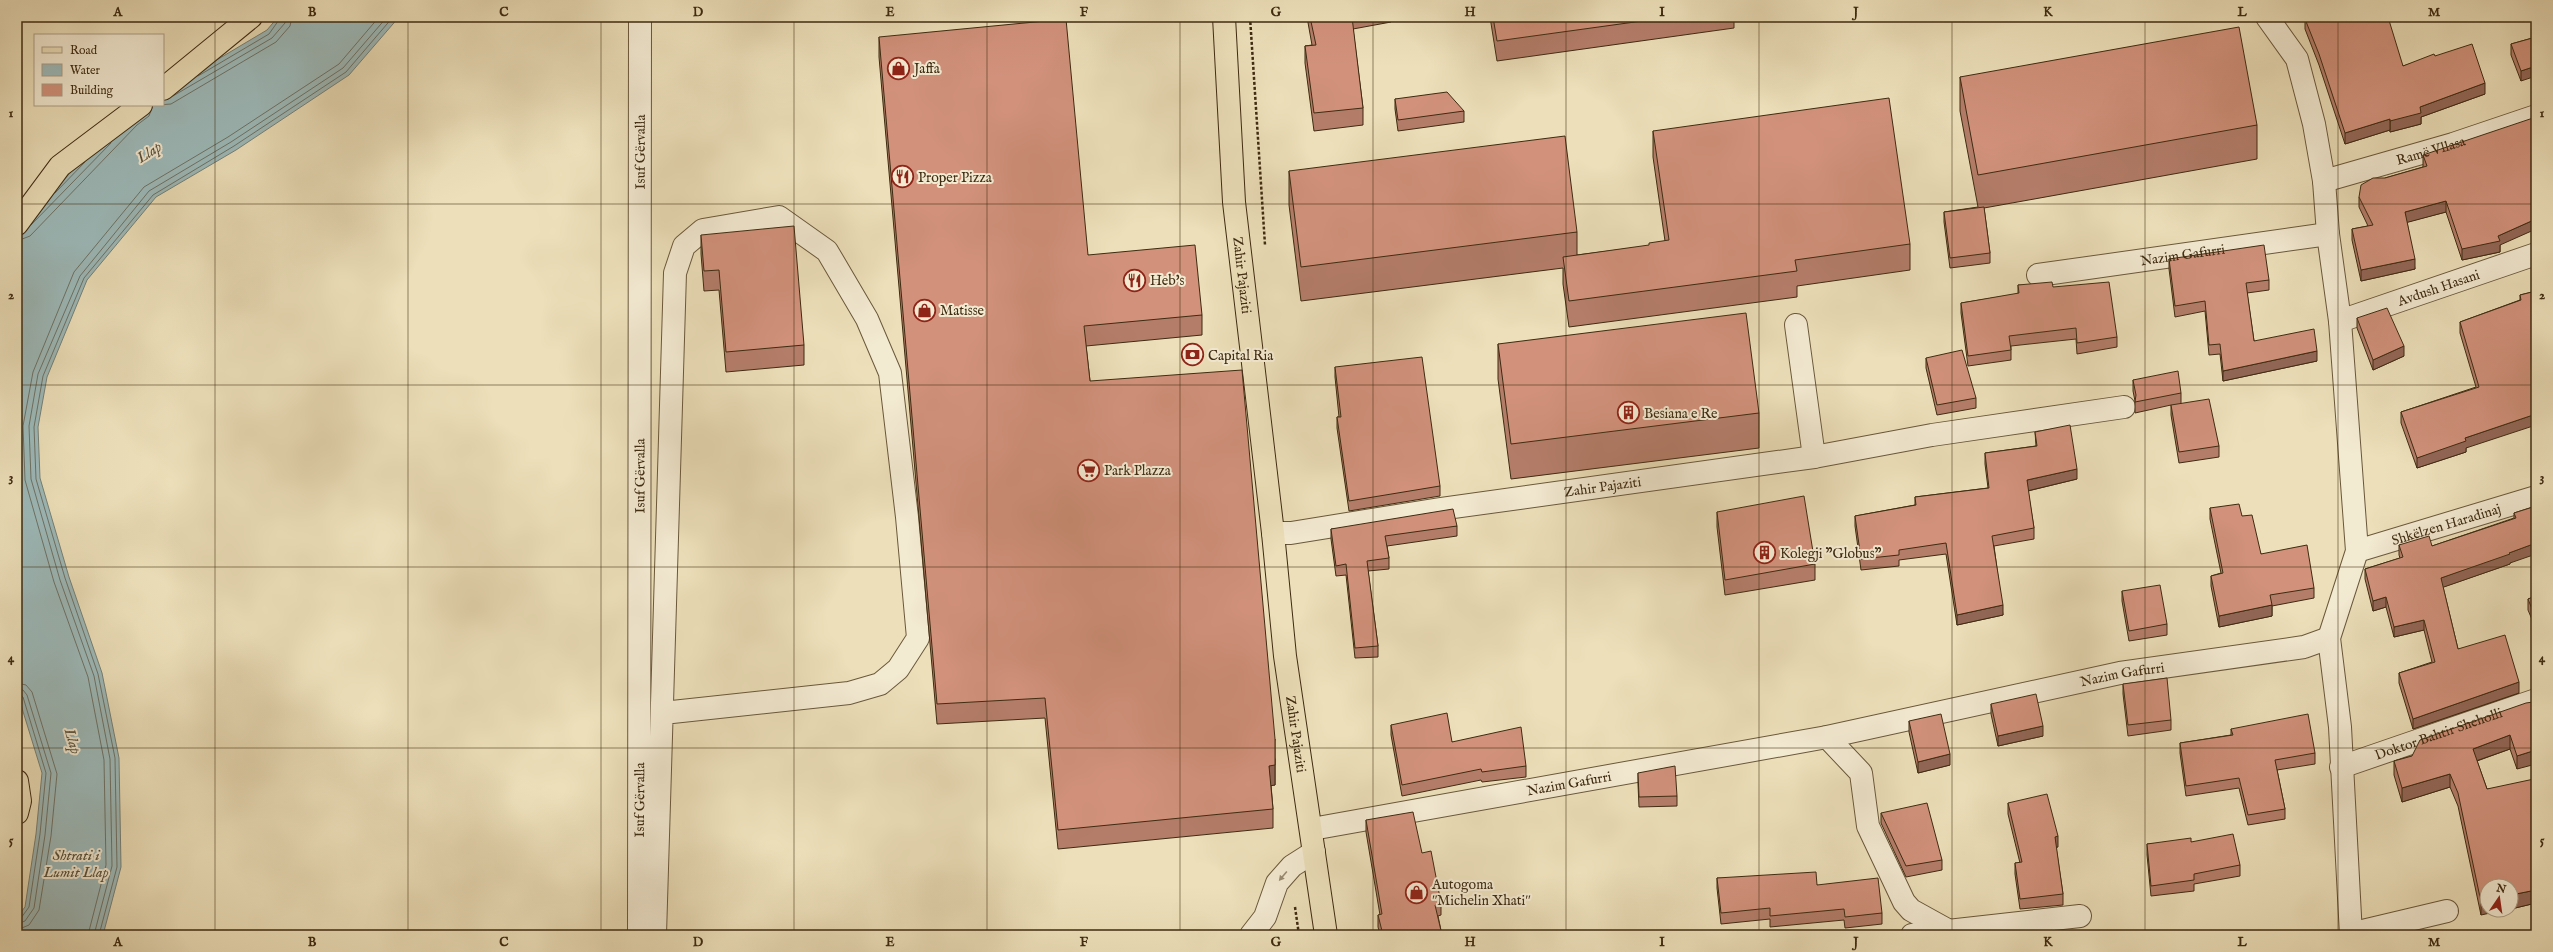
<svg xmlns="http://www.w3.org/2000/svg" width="2553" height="952" font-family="'IM FELL English',serif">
<rect width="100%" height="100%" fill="#ecdfb9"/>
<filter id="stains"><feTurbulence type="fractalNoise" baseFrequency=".005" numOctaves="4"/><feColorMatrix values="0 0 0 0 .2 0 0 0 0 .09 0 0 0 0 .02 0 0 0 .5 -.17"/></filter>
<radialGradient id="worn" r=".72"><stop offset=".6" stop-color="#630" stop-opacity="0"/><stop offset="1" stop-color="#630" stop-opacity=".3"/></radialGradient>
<!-- water -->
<polygon fill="#9dbaba" stroke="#778176" points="278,17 399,17 349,75 236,150 156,197 87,280 47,377 38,427 40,478 69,577 102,673 119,758 121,867 103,935 17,935 17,917 25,907 36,834 42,773 17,692 17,228 128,113 141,105 163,105 163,92 267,30"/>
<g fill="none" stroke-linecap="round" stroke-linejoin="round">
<!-- shore -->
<g stroke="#6e7266" stroke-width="1">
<polyline points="198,76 269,34 281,17"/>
<polyline points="173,96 272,38 285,23 286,17"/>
<polyline points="158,105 171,104 276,42 290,26 292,17"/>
<polyline points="55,193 85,162"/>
<polyline points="31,225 111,143"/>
<polyline points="17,241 30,236 137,125 149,116 153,105"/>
<polyline points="17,683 26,685 32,692 57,774 51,836 39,910 29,925 17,930"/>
<polyline points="17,689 23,690 27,695 51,773 45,835 34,908 25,921 17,924"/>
<polyline points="17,694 23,697 46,773 40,834 29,907 21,918 17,919"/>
<polyline points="88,935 106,865 104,760 88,677 54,582 25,480 23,426 33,372 74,272 144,187 228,137 339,64 379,17"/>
<polyline points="94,935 112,866 110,759 94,676 60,580 31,479 29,426 38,374 80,276 149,191 231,142 343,68 387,17"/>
<polyline points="99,935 117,867 115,758 98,674 65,578 36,479 34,427 43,376 84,278 153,195 234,146 346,72 393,17"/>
</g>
<defs>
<g id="minor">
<polyline points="2267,17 2297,59 2314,124 2324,181 2328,234 2340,321 2357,551 2329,638 2340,727 2351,935"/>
<path id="s1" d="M2324 181 2453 144 2536 116"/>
<path id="s2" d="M2038 275 2328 234"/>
<path id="s3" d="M2340 321 2536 254"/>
<polyline points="1796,325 1814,457"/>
<path id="s4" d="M1273 533H1291L1440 509 1814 457 1932 435 2124 407"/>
<path id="s5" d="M2357 551 2536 497"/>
<polyline points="1827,737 1861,773 1868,826 1904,902 1911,910 1949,931"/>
<path id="s6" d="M2341 767 2536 700"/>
<path id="s7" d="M1312 829 1827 737 2120 673 2304 647 2329 638"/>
<polyline points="2350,934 2447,911"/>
<path id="s8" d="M639 935 640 17"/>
<polyline points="655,935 675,273 684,246 703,230 779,217 827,251 867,319 890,373 907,517 918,638 898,669 880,684 849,693 663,713"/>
<polyline points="1251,935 1265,917 1277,883 1292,866 1314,852"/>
<polyline points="1912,935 2080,916"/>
</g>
<g id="major">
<path id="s9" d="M1224 17 1234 202 1273 533 1285 656 1326 935"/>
<polyline points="163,89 251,17"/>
<polyline points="17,224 60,166 141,105"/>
<polyline points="17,781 20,801 17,813"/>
</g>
</defs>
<!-- minor casing -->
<use href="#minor" stroke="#6a583b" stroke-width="24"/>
<!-- major casing -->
<use href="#major" stroke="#3e2b11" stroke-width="24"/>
<!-- path -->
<g stroke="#3e2b11" stroke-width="2.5" stroke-dasharray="3 2" stroke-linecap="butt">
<polyline points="1250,17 1265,245"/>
<polyline points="1295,907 1299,935"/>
</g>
<!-- minor -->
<use href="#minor" stroke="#f3ead2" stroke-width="22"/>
<!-- major -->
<use href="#major" stroke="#ecdfb9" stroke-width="22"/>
</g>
<!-- wall -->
<g fill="#b47d6a" stroke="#3e2b11">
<polygon points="1307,17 1391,17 1391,22 1353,29 1363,108 1363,125 1314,131 1305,63 1305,46 1312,45"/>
<polygon points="1490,17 1734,17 1734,28 1497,61"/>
<polygon points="2305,19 2403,66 2435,56 2485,94 2421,117 2421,124 2390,132 2390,130 2345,144 2319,65 2305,29"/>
<polygon points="879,37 1088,255 1202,315 1202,335 1086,346 1090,381 1275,759 1275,785 1271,785 1273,809 1273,828 1058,849 1045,718 937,724 879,57"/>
<polygon points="2536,37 2521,81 2511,55 2511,44"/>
<polygon points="1960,77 2257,125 2257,159 1984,208 1990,253 1990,263 1950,268 1944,222 1944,212 1978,207 1960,111"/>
<polygon points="1395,99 1464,111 1464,122 1398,131 1395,109"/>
<polygon points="1653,131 1910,244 1910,270 1797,286 1797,297 1569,327 1563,284 1563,268 1301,301 1289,205 1289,171 1577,232 1577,255 1649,246 1665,241 1653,157"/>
<polygon points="2423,155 2500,245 2500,252 2462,260 2446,212 2407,222 2415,269 2361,281 2352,240 2352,229 2368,226 2359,207 2359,197 2385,178 2423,167"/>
<polygon points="701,235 804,345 804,365 726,372 719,290 704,291 701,254"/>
<polygon points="2169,259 2269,280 2269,290 2247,293 2254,341 2317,361 2223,381 2220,354 2209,355 2205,311 2175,317 2169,269"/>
<polygon points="2018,285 2053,287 2117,337 2117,347 2077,354 2076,339 2011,346 2011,360 1968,366 1961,313 1961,303 2018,294"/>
<polygon points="2536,291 2466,448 2466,452 2417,468 2401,423 2401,412 2476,387 2460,333 2460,322 2520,300 2520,295"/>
<polygon points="2357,318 2404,356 2373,370 2357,328"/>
<polygon points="1498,344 1759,413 1759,448 1511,479 1498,379"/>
<polygon points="1926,358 1976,398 1976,408 1937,415 1926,368"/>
<polygon points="1335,367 1440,486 1440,496 1349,511 1337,428 1337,417 1339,417 1335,377"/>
<polygon points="2133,380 2181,393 2181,403 2219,446 2219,457 2179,463 2171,415 2171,405 2135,413 2135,401 2133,391"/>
<polygon points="2035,432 2077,479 2028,491 2034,528 2034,539 1994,546 2003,615 1957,625 1946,554 1899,560 1899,566 1861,570 1855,526 1855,516 1915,505 1915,497 1988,488 1985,464 1985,453 2036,446"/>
<polygon points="2536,506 2510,563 2510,564 2443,587 2458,649 2519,693 2413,729 2399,683 2399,673 2432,662 2424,630 2394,637 2386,607 2373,611 2365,579 2365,569 2400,558 2399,555 2399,545 2432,546 2514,518 2514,513"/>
<polygon points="2210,508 2242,516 2261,554 2314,588 2314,598 2272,606 2272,616 2219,627 2211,586 2211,576 2221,573 2210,519"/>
<polygon points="1717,512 1815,564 1815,580 1725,595 1717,527"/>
<polygon points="1457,526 1457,536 1387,546 1389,558 1389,569 1368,571 1378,646 1378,657 1355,658 1346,575 1336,576 1331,539 1331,529"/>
<polygon points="2122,591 2167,624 2167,635 2129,641 2122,601"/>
<polygon points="2536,596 2536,629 2528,610 2528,599"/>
<polygon points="2123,684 2171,720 2171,730 2128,736 2123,694"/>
<polygon points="1991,704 2043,736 1998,746 1991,714"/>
<polygon points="2536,712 2517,769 2510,749 2477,761 2487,789 2536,790 2536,903 2511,909 2511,886 2481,915 2458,806 2450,787 2402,802 2394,775 2394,761 2412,756"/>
<polygon points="1909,721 1950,765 1918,773 1909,732"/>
<polygon points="1391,725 1452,742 1526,766 1526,777 1482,782 1481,780 1402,796 1391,735"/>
<polygon points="2231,729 2315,753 2315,764 2277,770 2285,809 2285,819 2248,825 2239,788 2186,796 2180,753 2180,743 2231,735"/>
<polygon points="1638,773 1677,796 1677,806 1639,807 1638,784"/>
<polygon points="2008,803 2058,847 2056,847 2063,894 2063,905 2020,909 2015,874 2015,863 2020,863 2008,814"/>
<polygon points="1881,813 1942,860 1942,870 1906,877 1881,823"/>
<polygon points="1366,820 1422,853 1441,903 1441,915 1438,916 1442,935 1380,935 1378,927 1378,915 1380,915 1366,832"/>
<polygon points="2191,842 2240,865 2240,876 2194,884 2194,891 2151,896 2147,855 2147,844"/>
<polygon points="1717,878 1817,885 1882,913 1882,924 1845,928 1844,920 1770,927 1770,919 1721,924 1717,888"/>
</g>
<!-- shaded-wall -->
<g fill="#926656" stroke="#3e2b11">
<polygon points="2536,66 2536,76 2521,81 2521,71"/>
<polygon points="2485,83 2485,94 2421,117 2421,124 2390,132 2390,121 2420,107"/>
<polygon points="2390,119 2390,130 2345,144 2345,133"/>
<polygon points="2446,201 2446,212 2405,223 2405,212"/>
<polygon points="2536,219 2536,229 2500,245 2500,252 2462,260 2462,249 2498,236"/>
<polygon points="2415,259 2415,269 2361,281 2361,270"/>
<polygon points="2404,346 2404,356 2373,370 2373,360"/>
<polygon points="2317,351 2317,361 2223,381 2223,371"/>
<polygon points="2536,414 2536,425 2466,448 2466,452 2417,468 2417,458 2465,438"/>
<polygon points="2077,469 2077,479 2027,491 2027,480"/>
<polygon points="2536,543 2536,554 2510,563 2510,564 2441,588 2441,578 2509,553"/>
<polygon points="2386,597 2386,607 2373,611 2373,601"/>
<polygon points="2003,605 2003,615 1957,625 1957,615"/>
<polygon points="2272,605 2272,616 2219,627 2219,616"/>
<polygon points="2424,620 2424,630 2394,637 2394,627"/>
<polygon points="2519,682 2519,693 2413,729 2413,719"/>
<polygon points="2043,726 2043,736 1998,746 1998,736"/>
<polygon points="2510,735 2510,749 2473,762 2473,749"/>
<polygon points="1275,739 1275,785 1269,786 1269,766"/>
<polygon points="2536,750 2536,764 2517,769 2517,756"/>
<polygon points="1950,754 1950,765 1918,773 1918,762"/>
<polygon points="2450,774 2450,787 2402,802 2402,788"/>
<polygon points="2058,836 2058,847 2055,847 2055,837"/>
<polygon points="2536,890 2536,903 2511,909 2511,895"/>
<polygon points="2487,900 2487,910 2504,910 2481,915 2481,902"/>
</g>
<!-- building -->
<g fill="#d1917b" stroke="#3e2b11">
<polygon points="1310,17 1352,17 1363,108 1314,113 1305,46 1316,45"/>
<polygon points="1493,17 1671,17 1497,41"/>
<polygon points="2310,17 2388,17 2403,66 2434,54 2435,56 2472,44 2485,83 2420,107 2421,113 2390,121 2390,119 2345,133 2319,54 2305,19"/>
<polygon points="1066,19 1088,255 1195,245 1202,315 1084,326 1090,381 1242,370 1275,739 1275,765 1269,766 1273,809 1058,830 1045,698 937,704 879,37"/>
<polygon points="2239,27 2257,125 1978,175 1960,77"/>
<polygon points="2536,37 2536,66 2521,71 2511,44"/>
<polygon points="1447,92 1464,111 1398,120 1395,99"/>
<polygon points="1889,98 1910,244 1795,260 1797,271 1569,301 1563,257 1649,245 1649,243 1669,240 1653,131"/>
<polygon points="2536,117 2536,219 2498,236 2500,241 2462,249 2446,201 2405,212 2415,259 2361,270 2352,229 2373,225 2359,197 2361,185 2373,178 2385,178 2427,166 2423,155"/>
<polygon points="1565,136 1577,232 1301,267 1289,171"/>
<polygon points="1984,207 1990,253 1950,258 1944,212"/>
<polygon points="794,226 804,345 726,352 719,270 704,271 701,235"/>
<polygon points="2264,245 2269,280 2246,283 2254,341 2314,329 2317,351 2223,371 2220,344 2209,345 2205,301 2175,306 2169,259"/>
<polygon points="2052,282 2053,287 2109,282 2117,337 2077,343 2076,328 2009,336 2011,350 1968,356 1961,303 2019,293 2018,285"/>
<polygon points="2536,291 2536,414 2465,438 2466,441 2417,458 2401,412 2479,387 2460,322 2521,300 2520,295"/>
<polygon points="2387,308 2404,346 2373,360 2357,318"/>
<polygon points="1746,313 1759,413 1511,444 1498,344"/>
<polygon points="1962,350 1976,398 1937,405 1926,358"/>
<polygon points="1422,357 1440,486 1349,501 1337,417 1341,417 1335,367"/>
<polygon points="2178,371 2181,393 2135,402 2136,395 2133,380"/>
<polygon points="2209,399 2219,446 2179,452 2171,405"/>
<polygon points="2070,425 2077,469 2027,480 2034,528 1992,536 2003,605 1957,615 1946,543 1899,550 1899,555 1861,559 1855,516 1916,505 1915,497 1989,488 1985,453 2037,446 2035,432"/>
<polygon points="1804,496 1815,564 1725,580 1717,512"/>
<polygon points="2239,504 2242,516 2252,515 2261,554 2307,545 2314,588 2270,595 2272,605 2219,616 2211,576 2223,573 2210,508"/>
<polygon points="2536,506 2536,543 2509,553 2510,554 2441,578 2458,649 2505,635 2519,682 2413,719 2399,673 2435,662 2424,620 2394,627 2386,597 2373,601 2365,569 2403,557 2399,545 2429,536 2432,546 2516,518 2514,513"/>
<polygon points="1453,509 1457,526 1385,536 1389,558 1367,561 1378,646 1355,648 1346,564 1336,566 1331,529"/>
<polygon points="2160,585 2167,624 2129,631 2122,591"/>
<polygon points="2536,596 2536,619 2528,599"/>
<polygon points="2167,678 2171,720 2128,725 2123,684"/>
<polygon points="2036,694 2043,726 1998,736 1991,704"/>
<polygon points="2533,702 2536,712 2536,750 2517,756 2510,735 2473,749 2487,789 2534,779 2536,790 2536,890 2511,895 2511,886 2487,886 2487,900 2481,902 2458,793 2450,774 2402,788 2394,761 2412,756 2420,740 2526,703"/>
<polygon points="1447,713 1452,742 1521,727 1526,766 1482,772 1481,769 1402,785 1391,725"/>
<polygon points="1941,714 1950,754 1918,762 1909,721"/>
<polygon points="2308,714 2315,753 2275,760 2285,809 2248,815 2239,778 2186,786 2180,743 2233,735 2231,729"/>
<polygon points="1675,766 1677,796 1639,797 1638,773"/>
<polygon points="2047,794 2058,836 2055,837 2063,894 2020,899 2015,863 2022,862 2008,803"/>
<polygon points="1927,803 1942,860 1906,866 1881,813"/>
<polygon points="1413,812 1422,853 1431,851 1441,903 1435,905 1442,935 1383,935 1378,915 1382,914 1366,820"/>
<polygon points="2233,834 2240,865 2194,874 2194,880 2151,886 2147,844 2191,838 2191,842"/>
<polygon points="1816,872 1817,885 1878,878 1882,913 1845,917 1844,909 1770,916 1770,908 1721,913 1717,878"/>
</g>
<!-- one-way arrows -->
<defs><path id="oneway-solid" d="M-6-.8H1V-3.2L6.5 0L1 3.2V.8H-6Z"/></defs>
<use fill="#988a72" href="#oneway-solid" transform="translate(1283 876) rotate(130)"/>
<!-- grid -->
<path fill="none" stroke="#3e2b11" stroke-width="1" stroke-opacity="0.55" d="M215 17V935M408 17V935M601 17V935M794 17V935M987 17V935M1180 17V935M1373 17V935M1566 17V935M1759 17V935M1952 17V935M2145 17V935M2338 17V935M17 204H2536M17 385H2536M17 567H2536M17 748H2536"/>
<!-- icons -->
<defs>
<symbol id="shop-ring" viewBox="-11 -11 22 22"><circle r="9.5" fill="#f3ead2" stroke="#8f2418" stroke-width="1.5"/><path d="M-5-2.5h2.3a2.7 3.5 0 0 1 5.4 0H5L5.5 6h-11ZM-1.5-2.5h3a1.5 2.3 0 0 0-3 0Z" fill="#8f2418"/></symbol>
<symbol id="restaurant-ring" viewBox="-11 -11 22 22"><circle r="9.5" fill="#f3ead2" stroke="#8f2418" stroke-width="1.5"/><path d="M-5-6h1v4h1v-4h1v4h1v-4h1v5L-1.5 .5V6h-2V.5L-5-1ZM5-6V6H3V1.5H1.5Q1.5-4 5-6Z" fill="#8f2418"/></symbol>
<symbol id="bank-ring" viewBox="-11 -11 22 22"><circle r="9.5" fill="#f3ead2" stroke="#8f2418" stroke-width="1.5"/><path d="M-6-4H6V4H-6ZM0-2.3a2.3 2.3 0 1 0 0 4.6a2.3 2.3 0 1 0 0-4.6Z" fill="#8f2418"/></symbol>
<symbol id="building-ring" viewBox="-11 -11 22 22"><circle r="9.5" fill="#f3ead2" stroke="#8f2418" stroke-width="1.5"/><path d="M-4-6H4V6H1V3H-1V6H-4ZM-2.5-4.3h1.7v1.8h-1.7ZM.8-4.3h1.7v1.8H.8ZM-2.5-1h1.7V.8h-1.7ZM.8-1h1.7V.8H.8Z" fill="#8f2418"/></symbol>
<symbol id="supermarket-ring" viewBox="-11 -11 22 22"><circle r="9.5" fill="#f3ead2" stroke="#8f2418" stroke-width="1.5"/><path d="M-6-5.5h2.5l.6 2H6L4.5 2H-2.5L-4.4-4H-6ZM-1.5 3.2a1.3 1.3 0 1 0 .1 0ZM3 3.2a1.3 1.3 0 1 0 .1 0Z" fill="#8f2418"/></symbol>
</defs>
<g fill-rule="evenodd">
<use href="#shop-ring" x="886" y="56" width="25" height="25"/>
<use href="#restaurant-ring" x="890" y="164" width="25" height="25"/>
<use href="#restaurant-ring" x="1122" y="268" width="25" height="25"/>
<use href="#shop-ring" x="912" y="298" width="25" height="25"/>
<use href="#bank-ring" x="1180" y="342" width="25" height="25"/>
<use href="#building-ring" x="1616" y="400" width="25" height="25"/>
<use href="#supermarket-ring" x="1076" y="458" width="25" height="25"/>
<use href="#building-ring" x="1752" y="540" width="25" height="25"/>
<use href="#shop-ring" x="1404" y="880" width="25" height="25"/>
</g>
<g text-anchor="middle" stroke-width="4" stroke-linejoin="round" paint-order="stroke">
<!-- poi labels -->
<g font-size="14" fill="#3e2b11" stroke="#f3ead2" text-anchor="start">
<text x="914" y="73">Jaffa</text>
<text x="918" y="182">Proper Pizza</text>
<text x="1150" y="285">Heb's</text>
<text x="940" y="315">Matisse</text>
<text x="1208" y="360">Capital Ria</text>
<text x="1644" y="418">Besiana e Re</text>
<text x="1104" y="475">Park Plazza</text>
<text x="1780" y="558">Kolegji "Globus"</text>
<text x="1432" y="889">Autogoma<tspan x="1432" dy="16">ʺMichelin Xhatiʺ</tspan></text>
</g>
<!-- street labels -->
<g font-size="14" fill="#3e2b11" stroke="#f3ead2">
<text dy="5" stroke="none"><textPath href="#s1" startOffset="111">Ramë Vllasa</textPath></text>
<text dy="5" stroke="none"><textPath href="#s8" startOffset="783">Isuf Gërvalla</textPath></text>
<text dy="5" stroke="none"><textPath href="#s2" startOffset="146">Nazim Gafurri</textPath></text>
<text dy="5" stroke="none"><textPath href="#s9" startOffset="259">Zahir Pajaziti</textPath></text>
<text dy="5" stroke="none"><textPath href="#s3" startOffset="104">Avdush Hasani</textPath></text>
<text dy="5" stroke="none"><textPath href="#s8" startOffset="459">Isuf Gërvalla</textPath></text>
<text dy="5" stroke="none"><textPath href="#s4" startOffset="333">Zahir Pajaziti</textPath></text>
<text dy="5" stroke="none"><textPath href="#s5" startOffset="93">Shkëlzen Haradinaj</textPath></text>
<text dy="5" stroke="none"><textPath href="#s7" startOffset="825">Nazim Gafurri</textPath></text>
<text dy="5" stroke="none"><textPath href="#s9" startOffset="721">Zahir Pajaziti</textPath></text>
<text dy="5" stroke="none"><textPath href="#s6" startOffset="103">Doktor Bahtir Sheholli</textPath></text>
<text dy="5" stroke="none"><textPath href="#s7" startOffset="261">Nazim Gafurri</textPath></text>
<text dy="5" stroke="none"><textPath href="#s8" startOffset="135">Isuf Gërvalla</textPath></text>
</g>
<!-- water labels -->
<g font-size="15" font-style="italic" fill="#564f3b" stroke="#f3ead2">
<text transform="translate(149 152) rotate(-33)" y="5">Llap</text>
<text transform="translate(73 741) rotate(74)" y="5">Llap</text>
<text x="76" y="860">Shtrati i<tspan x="76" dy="17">Lumit Llap</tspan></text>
</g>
</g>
<!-- margin -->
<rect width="2553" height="952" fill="none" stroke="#ecdfb9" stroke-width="44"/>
<!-- legend -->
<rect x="34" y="34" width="130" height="72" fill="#f3ead2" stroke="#ab9e85"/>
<rect x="42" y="47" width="20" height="6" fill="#ecdfb9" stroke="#ab9e85"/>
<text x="70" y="54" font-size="12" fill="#3e2b11">Road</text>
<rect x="42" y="64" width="20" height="12" fill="#9dbaba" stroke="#ab9e85"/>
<text x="70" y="74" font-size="12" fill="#3e2b11">Water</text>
<rect x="42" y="84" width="20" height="12" fill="#d1917b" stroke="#ab9e85"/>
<text x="70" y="94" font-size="12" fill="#3e2b11">Building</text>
<!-- north arrow -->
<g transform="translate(2499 898) rotate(13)"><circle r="19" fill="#f3ead2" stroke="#ab9e85"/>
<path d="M0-3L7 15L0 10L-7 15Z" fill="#8f2418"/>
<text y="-6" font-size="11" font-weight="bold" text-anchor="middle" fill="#3e2b11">N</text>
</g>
<rect x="22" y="22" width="2509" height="908" fill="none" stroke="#3e2b11" stroke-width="1.5"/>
<g font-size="13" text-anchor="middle" font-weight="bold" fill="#3e2b11">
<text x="118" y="16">A</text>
<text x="312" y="16">B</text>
<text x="504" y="16">C</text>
<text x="698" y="16">D</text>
<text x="890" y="16">E</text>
<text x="1084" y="16">F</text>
<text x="1276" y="16">G</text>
<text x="1470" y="16">H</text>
<text x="1662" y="16">I</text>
<text x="1856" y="16">J</text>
<text x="2048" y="16">K</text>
<text x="2242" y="16">L</text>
<text x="2434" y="16">M</text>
<text x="11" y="117">1</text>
<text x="2542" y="117">1</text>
<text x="11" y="299">2</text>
<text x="2542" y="299">2</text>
<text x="11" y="481">3</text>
<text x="2542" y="481">3</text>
<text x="11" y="662">4</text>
<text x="2542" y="662">4</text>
<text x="11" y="844">5</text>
<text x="2542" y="844">5</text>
<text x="118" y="946">A</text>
<text x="312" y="946">B</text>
<text x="504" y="946">C</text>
<text x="698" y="946">D</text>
<text x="890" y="946">E</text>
<text x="1084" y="946">F</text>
<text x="1276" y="946">G</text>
<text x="1470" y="946">H</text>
<text x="1662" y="946">I</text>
<text x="1856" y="946">J</text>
<text x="2048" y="946">K</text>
<text x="2242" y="946">L</text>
<text x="2434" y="946">M</text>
</g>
<rect width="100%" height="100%" filter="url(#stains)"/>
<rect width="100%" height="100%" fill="url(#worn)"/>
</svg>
